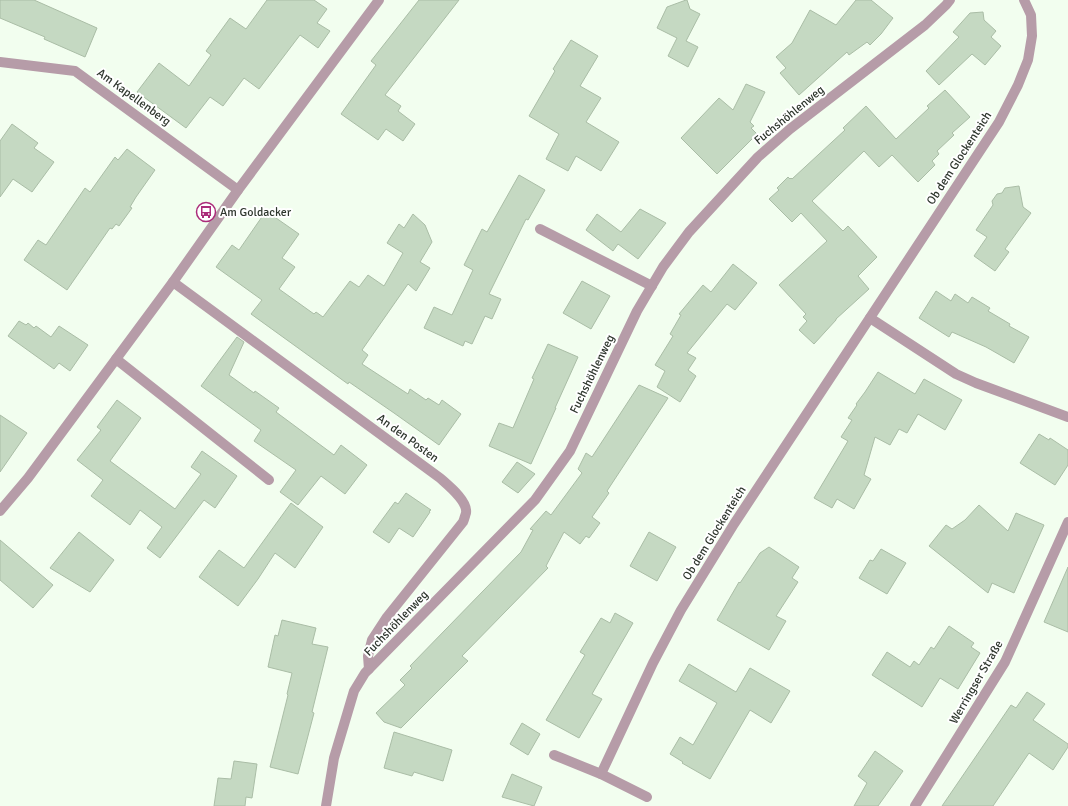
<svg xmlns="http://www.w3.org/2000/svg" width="1068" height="806" font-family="Signika,sans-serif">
<rect width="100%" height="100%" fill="#f2feef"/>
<!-- building -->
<g fill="#c5d9c2" stroke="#aabda6">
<polygon points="0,0 34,0 97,28 85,57 44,39 45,37 0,18"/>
<polygon points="267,0 314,0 327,9 317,23 330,31 318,48 300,35 259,89 244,78 223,106 210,97 186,128 137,92 159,63 189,86 211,55 206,51 230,18 246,29"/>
<polygon points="419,0 459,0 385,95 401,106 398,111 415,124 403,141 386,129 378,140 341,114 376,65 371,61"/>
<polygon points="686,0 687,0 690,9 700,14 686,41 698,47 688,67 668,56 677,38 657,28 667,7"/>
<polygon points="856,0 871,0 893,18 881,34 870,45 867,42 849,55 847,52 799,95 780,73 786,68 776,57 792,43 810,10 836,25"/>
<polygon points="983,12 984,20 996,31 991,37 1001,46 985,65 972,54 939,85 926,71 959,37 953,32 970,13"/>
<polygon points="571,40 598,56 580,86 601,98 586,122 619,142 601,171 576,156 568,171 546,159 559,134 529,116 555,71 553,69"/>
<polygon points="746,84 765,92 750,122 754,126 751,128 757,134 717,174 681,138 719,98 733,110"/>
<polygon points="945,90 970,117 952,133 954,135 937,151 939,154 932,161 935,165 918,182 892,155 879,167 864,151 812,201 843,231 848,226 877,257 858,276 869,289 836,319 836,320 814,344 799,330 807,321 803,317 806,314 779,285 827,241 801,213 792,222 769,199 779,190 777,188 788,177 790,179 791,178 792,179 845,130 843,128 866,106 896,139 929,108 927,106"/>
<polygon points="12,124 38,143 34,148 54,162 32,192 13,179 0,197 0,141"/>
<polygon points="127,149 155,170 136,197 130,207 132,208 119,226 116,224 112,229 110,228 67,290 24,260 38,240 46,245 85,188 90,192 115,157 118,160"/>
<polygon points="519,175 545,190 528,220 526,219 489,294 501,299 492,319 485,316 472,344 465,341 463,346 424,328 434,307 452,315 473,270 464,265 482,229 487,232"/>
<polygon points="1019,186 1023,207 1031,213 1005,249 1009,252 995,271 974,256 987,237 976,230 993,205 992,201 997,194 1002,193 1005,188"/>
<polygon points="640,209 666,223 638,259 618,244 613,251 586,230 597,214 621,232"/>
<polygon points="266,211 299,234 282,258 295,267 279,289 314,314 316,312 323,317 350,281 359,287 368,275 384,286 403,253 387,243 399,224 404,228 413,214 425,225 432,242 420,262 430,268 416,291 408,284 362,350 368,355 362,364 408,394 410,389 426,400 428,398 439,405 442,400 461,414 439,445 394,413 349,382 348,384 251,314 262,300 216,267 232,245 239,250"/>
<polygon points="733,264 757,283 735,310 727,304 687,353 696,358 688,370 696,376 680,402 657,387 665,371 655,365 673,336 670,334 681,315 679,314 703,285 711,292"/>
<polygon points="582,281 610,296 591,329 563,313"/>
<polygon points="936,291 951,301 955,294 968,303 972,297 990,308 988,311 1010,324 1009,326 1029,337 1014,363 986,347 952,332 949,337 919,318"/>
<polygon points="19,321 26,325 28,323 34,328 36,326 51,337 59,326 88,345 70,371 59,363 54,369 8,336"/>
<polygon points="237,337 244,342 229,375 254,393 255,391 279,408 276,412 334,455 341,445 367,465 345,494 321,476 298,505 280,492 296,470 254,441 261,430 201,386"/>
<polygon points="548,344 578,357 555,408 556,408 531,464 489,446 499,423 513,428 534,379 532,378"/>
<polygon points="878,372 915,394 924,379 962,400 945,430 918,414 907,433 899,429 890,445 875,437 864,475 871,479 854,509 837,499 832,508 814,498 848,441 841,437 852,420 848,418 857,405 856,404 865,392"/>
<polygon points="639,385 668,398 607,491 609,493 592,517 600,523 589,538 586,536 580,544 564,532 546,566 548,568 462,656 468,661 401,728 384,722 376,713 405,685 400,680 412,668 410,666 521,552 533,530 530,529 546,511 551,515 582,473 578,469 586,453 592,457"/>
<polygon points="117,400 141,418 110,461 175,509 201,474 191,467 202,451 237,476 215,508 204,500 160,558 147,548 162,527 140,510 130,525 91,496 103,480 77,460 101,430 97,427"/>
<polygon points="0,415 27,433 0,472"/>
<polygon points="1039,434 1049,440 1050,438 1068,450 1068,465 1055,485 1020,463"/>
<polygon points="517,462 535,474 518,493 502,482"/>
<polygon points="406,493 431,510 429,511 430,512 413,537 399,528 389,543 373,532 395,502 398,504"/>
<polygon points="291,503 323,527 295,568 275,553 258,579 238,606 199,577 219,550 244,568"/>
<polygon points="979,505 1008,531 1016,513 1044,525 1014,593 992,583 988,593 929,546 946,525 952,529 965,520"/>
<polygon points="79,532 114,560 90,592 50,568"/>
<polygon points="649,532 676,547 657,581 630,566"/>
<polygon points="0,540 53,585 33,608 0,580"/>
<polygon points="769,547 799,567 792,578 798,582 776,616 786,621 769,650 717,620 739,582 740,583 760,553"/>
<polygon points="881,549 906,563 887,594 859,578 870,560 873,561"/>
<polygon points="1068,567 1068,632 1044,622"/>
<polygon points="615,613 633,623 592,694 602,699 579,738 546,720 585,655 580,652 601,618 610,623"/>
<polygon points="282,620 316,628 312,644 328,647 312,712 314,713 298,774 270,767 288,695 287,694 292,673 268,667 275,635 278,636"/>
<polygon points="949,626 974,643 971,647 980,653 958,689 940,678 922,707 872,675 887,652 910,667 914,661 919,665 931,647 934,649"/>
<polygon points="689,664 736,692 750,668 790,691 771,723 750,710 710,779 682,763 683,762 670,754 680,737 693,745 717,703 679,681"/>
<polygon points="1027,692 1045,704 1033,720 1068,744 1068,747 1053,770 1029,753 993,806 942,806 1011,705 1016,708"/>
<polygon points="522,723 540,734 528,755 510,744"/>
<polygon points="394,732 452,750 443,781 414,772 412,776 384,768"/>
<polygon points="875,751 903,771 878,806 854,806 867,783 858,776"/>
<polygon points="234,761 257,764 252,798 246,797 245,806 214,806 218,778 231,779"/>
<polygon points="512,774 542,787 534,806 502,797"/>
</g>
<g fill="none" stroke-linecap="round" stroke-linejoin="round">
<!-- lane -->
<g stroke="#b69ca8" stroke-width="10">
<polyline points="540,229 652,286"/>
<polyline points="116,359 269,480"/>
</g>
<!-- street -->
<g stroke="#b69ca8" stroke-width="10">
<polyline points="0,62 75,71 238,190"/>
<path d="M173 282 440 478C449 486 468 501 466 513 465 516 464 520 463 522L387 617 372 640 368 656 369 669"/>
<polyline points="870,318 956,374 976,383 1068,417"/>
<polyline points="0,511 28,478 173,282 238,190 379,0"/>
<polyline points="554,755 601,774 647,797"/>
<polyline points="601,774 653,663 681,610 734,524 999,122 1018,85 1028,60 1032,36 1031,15 1024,0"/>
<polyline points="326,806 334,758 354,691 365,673 535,500 570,451 637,311 663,267 689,232 758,157 790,129 925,25 946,5 950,0"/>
<polyline points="915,806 1005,662 1068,522"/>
</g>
</g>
<!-- icons -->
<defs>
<symbol id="bus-ring" viewBox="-11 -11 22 22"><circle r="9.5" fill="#fff" stroke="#ab2c7a" stroke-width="1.5"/><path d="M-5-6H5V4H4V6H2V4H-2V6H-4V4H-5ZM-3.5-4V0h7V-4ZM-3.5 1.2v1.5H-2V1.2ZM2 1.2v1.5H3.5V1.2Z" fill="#ab2c7a"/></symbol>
</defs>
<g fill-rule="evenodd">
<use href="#bus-ring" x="195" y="201" width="22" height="22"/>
</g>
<g text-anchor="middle" stroke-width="4" stroke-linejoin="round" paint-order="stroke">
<!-- street labels -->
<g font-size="12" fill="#2e362d" stroke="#fff">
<text transform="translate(134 97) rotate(36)" y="4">Am Kapellenberg</text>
<text transform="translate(789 115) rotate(-39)" y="4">Fuchshöhlenweg</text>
<text transform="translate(959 158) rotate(-57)" y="4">Ob dem Glockenteich</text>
<text transform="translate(592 374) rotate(-64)" y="4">Fuchshöhlenweg</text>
<text transform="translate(408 438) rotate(36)" y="4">An den Posten</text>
<text transform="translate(714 533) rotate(-58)" y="4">Ob dem Glockenteich</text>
<text transform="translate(396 623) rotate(-46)" y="4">Fuchshöhlenweg</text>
<text transform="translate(976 682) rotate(-60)" y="4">Werringser Straße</text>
</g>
<!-- poi labels -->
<g font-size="12" fill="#2e362d" stroke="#fff" text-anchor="start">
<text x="220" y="216">Am Goldacker</text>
</g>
</g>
</svg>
